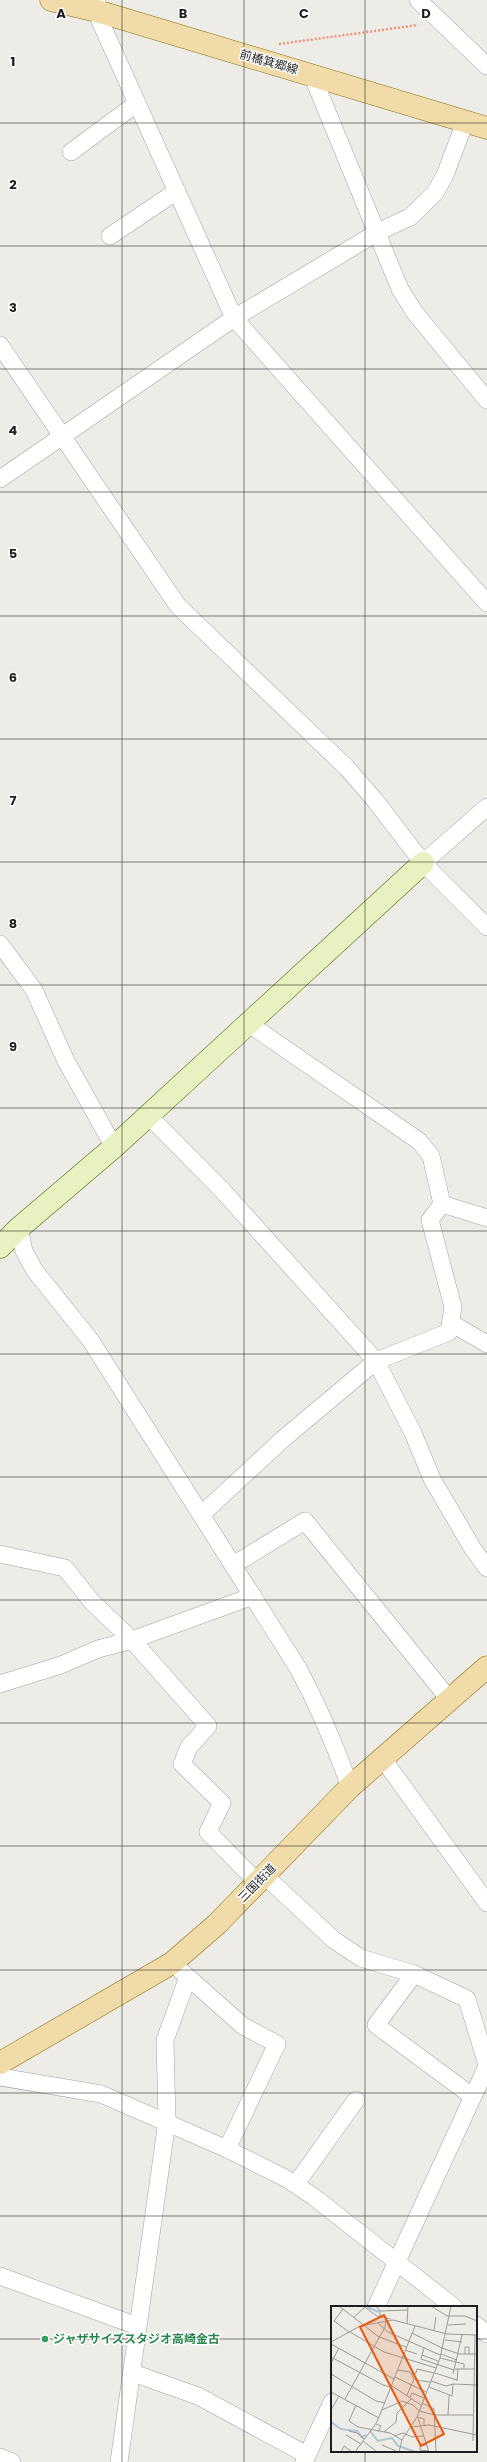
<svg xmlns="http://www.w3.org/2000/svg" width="487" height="2462" font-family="Poppins,'Noto Sans JP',sans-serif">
<rect width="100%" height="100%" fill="#eeece6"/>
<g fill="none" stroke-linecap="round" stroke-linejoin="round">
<defs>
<g id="street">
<polyline points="418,0 487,66"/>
<polyline points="97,2 100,21 234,318 487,603"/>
<polyline points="312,75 400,289 415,313 487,400"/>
<polyline points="71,152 137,103"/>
<polyline points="110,236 177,191"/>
<polyline points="0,345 178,606 346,767 374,799 423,863 487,927"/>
<polyline points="0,479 234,318 378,232 410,217 435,193 445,175 465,122"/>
<polyline points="423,863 487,807"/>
<polyline points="0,944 34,990 66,1061 114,1147"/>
<polyline points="149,1116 222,1190 376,1361 413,1433 432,1479 473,1549 487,1568"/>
<polyline points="442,1204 487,1218"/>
<path d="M19 1228 24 1251 35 1271 91 1341 298 1668C319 1707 335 1745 350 1787"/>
<polyline points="451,1323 487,1344"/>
<polyline points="201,1515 283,1439 376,1361 449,1332 453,1307 430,1220 442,1204 431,1156 419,1141 249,1024"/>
<polyline points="0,1554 65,1568 92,1602 132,1640 208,1726 189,1747 182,1764 222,1803 208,1832 257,1882"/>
<polyline points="233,1565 305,1521 449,1699"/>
<polyline points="0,1684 61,1665 98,1649 132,1640 253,1596"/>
<polyline points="383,1759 487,1903"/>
<polyline points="264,1875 334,1940 361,1958 414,1974 467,1999 487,2065"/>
<polyline points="181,1971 243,2026 277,2044 227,2149"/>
<polyline points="414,1974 376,2025 472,2096"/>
<polyline points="0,2077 101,2094 227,2149 287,2179 314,2197 454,2307"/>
<polyline points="296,2184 356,2100"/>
<polyline points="0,2276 137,2326"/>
<polyline points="376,2307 487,2066"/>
<polyline points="476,2325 487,2334"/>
<polyline points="133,2373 198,2396 307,2455"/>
<polyline points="0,2457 12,2462"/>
<polyline points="119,2462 167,2121 165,2040 188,1977"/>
<polyline points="304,2462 332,2402"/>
</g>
<polyline id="secondary" points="0,1247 19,1228 114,1147 423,863"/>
<g id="primary">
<polyline points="51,0 97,11 487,128"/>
<polyline points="0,2063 172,1963 217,1924 350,1787 487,1667"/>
</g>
</defs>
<!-- street casing -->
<use href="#street" stroke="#a2a2a2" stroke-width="18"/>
<!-- secondary casing -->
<use href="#secondary" stroke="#536812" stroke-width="23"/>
<!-- primary casing -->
<use href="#primary" stroke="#867012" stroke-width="23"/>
<!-- path -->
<polyline stroke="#e9977c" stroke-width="2.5" stroke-dasharray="2 2" stroke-linecap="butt" points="279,44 418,25"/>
<!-- street -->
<use href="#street" stroke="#fff" stroke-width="17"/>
<!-- secondary -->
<use href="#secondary" stroke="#e8f2c0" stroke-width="22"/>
<!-- primary -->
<use href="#primary" stroke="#f0dba9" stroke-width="22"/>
</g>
<!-- grid -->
<path fill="none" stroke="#1e1e1e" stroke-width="1" stroke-opacity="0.55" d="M122 0V2462M244 0V2462M365 0V2307M0 123H487M0 246H487M0 369H487M0 492H487M0 616H487M0 739H487M0 862H487M0 985H487M0 1108H487M0 1231H487M0 1354H487M0 1477H487M0 1600H487M0 1723H487M0 1846H487M0 1970H487M0 2093H487M0 2216H487M0 2339H332M476 2339H487M365 2451V2462"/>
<!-- markers -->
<circle fill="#2e9e5b" stroke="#fff" stroke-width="1.5" cx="45" cy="2339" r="4"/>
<g text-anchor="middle" stroke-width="3" stroke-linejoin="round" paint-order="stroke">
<!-- street labels -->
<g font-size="12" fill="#1e1e1e" stroke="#fff">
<text transform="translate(269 62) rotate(16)" y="4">前橋箕郷線</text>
<text transform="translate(257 1883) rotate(-46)" y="4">三国街道</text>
</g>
<!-- leisure labels -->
<g font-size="12" font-weight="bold" fill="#27864d" stroke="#fff" text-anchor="start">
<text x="53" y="2343">ジャザサイズスタジオ高崎金古</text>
</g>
</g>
<!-- overview -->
<g transform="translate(331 2306)">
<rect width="146" height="146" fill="#eeece6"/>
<path fill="none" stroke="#acc7d6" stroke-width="2" d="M36 1 48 6M0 116 10 123 26 125 31 131 35 129M39 125 47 135 61 132 67 140 85 146"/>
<path fill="none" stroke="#9b9a96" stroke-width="1" d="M8 0 48 31 75 41M32 0 46 10 60 13M45 0 49 5V11M100 0 116 10H134L146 15M12 3 3 15 18 26M49 5 77 4M23 11 34 1M47 17 57 26 109 49M76 18 77 0M117 19 135 18M103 24 105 11M19 26 53 46 105 62M81 27 111 42 128 48H146M114 34 131 36M0 36 29 20 62 14 116 28 146 29M0 38 63 73M93 42 90 53 123 64M74 44 86 48M110 48 126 54M134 48V41H138V48M91 49 107 55M0 51 52 79 60 81M109 52 133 58V63M0 57 8 42M124 63H143M66 64 79 66 83 73 76 89M104 67 126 74M0 68 45 95 54 97M80 68 85 67 86 63 103 67M122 68 131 29M64 71 95 86M84 74 99 76M100 75 115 80 122 78M126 75 127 63M61 80 90 99M98 81 121 90 122 78 146 79M0 86 48 112M79 91 81 87 93 92M14 93 54 21 55 15M91 97 103 103 105 146M25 99 18 115 27 121 59 127 71 134M0 104 8 90M51 104 71 95 82 99 88 105M88 105 104 109H142M117 109 118 90M86 111 93 113V119M87 112 98 146M45 118 50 120 47 126M80 121 98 119 146 129M18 125 26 127 33 133M53 126 65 116 66 107 81 92M15 129 30 138M63 130 72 127 81 131 93 130M32 135 46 146M142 135 144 29M51 139 65 145M96 139H89V144L98 145M10 146 13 140 21 146M24 146 46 116 84 20M68 146 71 134 86 111 109 52 120 0"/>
<path fill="#e8590c" fill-opacity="0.15" stroke="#e8590c" stroke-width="2" d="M53 9 113 128 90 140 29 21Z"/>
<rect width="146" height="146" fill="none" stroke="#1e1e1e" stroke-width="2"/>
</g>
<g font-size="13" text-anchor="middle" font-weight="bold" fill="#1e1e1e" stroke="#fff" stroke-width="3" stroke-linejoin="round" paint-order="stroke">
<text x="61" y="18">A</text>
<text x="183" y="18">B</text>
<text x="304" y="18">C</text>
<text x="426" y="18">D</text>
<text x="13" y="66">1</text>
<text x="13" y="189">2</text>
<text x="13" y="312">3</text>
<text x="13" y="435">4</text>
<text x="13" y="558">5</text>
<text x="13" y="682">6</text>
<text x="13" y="805">7</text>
<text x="13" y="928">8</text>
<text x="13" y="1051">9</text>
</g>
</svg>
